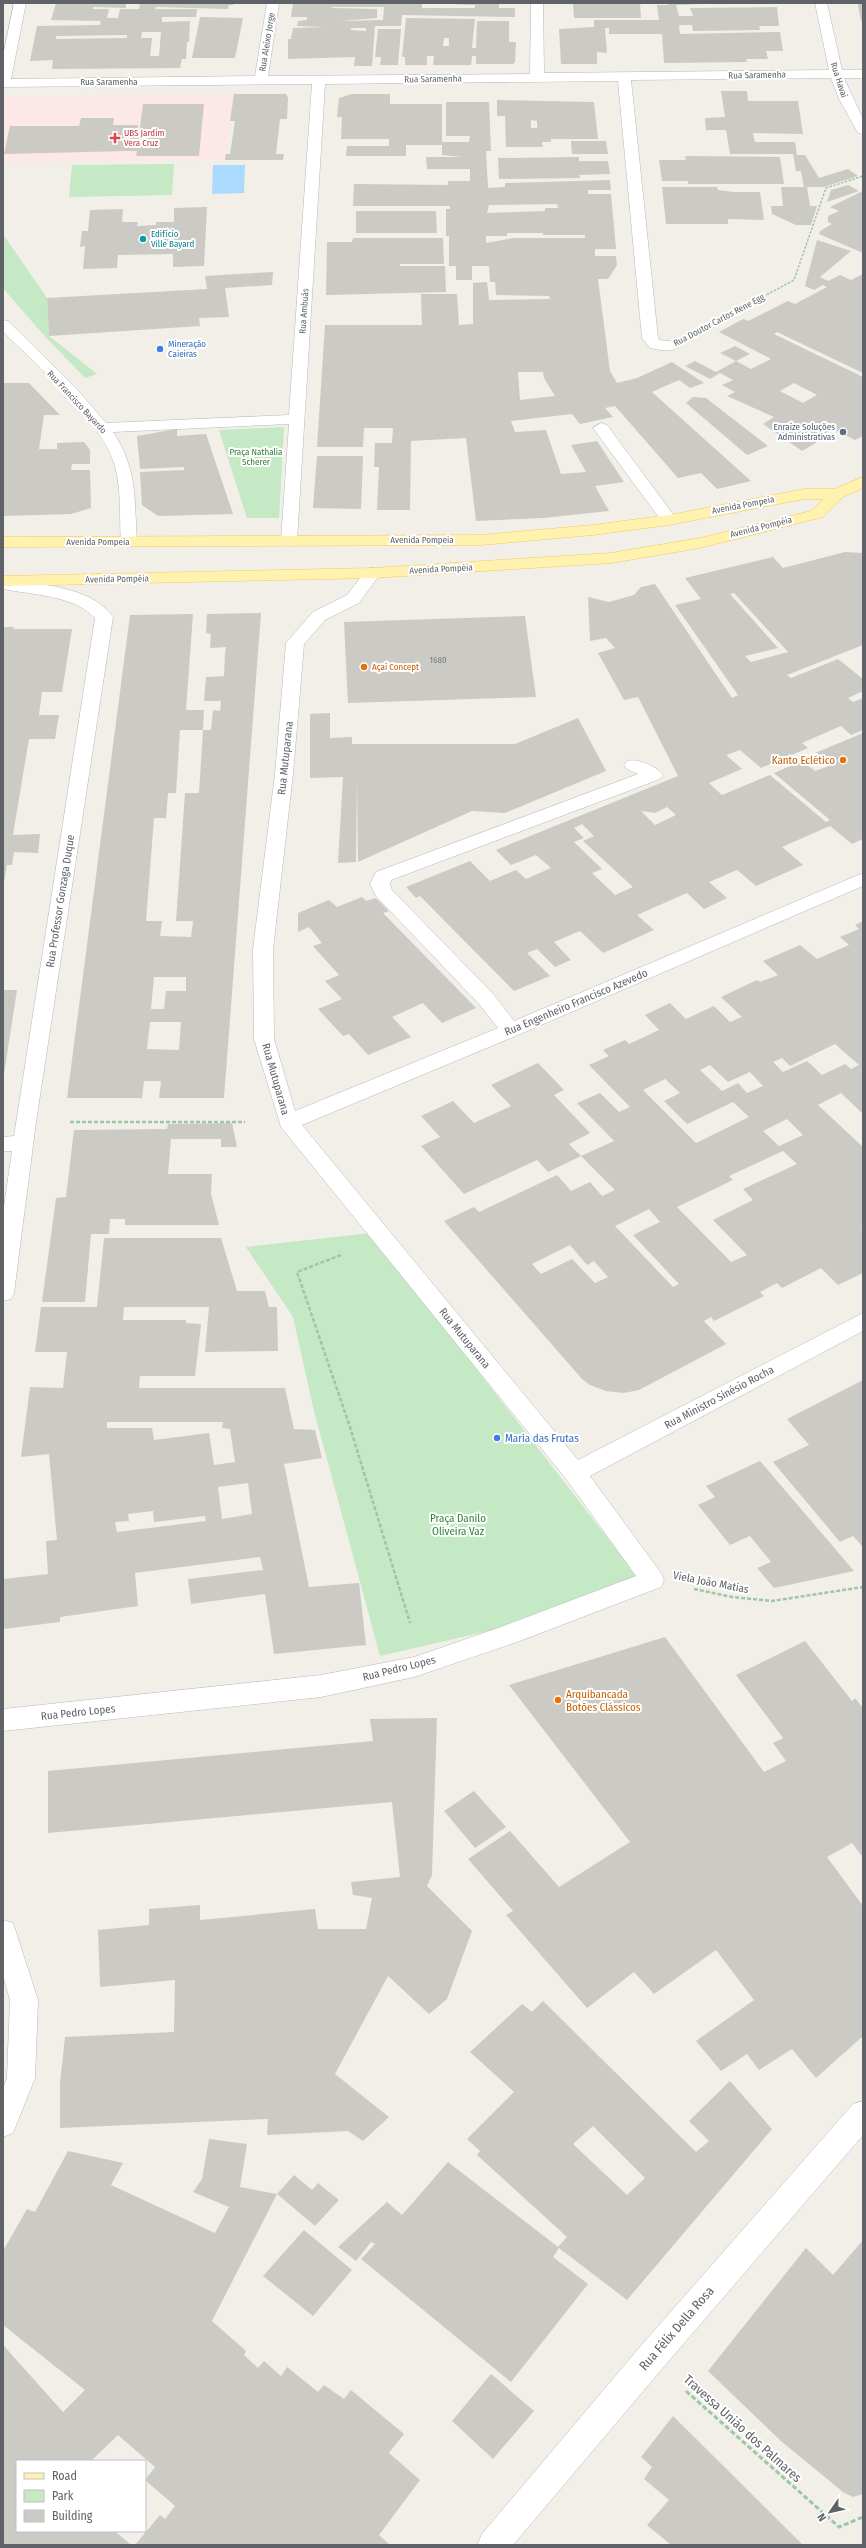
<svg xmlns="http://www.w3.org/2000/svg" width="866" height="2548" font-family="'Fira Sans Condensed',sans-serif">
<rect width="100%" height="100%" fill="#f1efe8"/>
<!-- medical -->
<polygon fill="#fce8e6" points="234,94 225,160 3,162 3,97"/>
<!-- green -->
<g fill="#c5e8c5">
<polygon points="174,164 172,195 69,197 72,165"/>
<polygon points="3,234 47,298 49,336 97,374 85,378 41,332 3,288"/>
<polygon points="284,427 279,518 247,518 219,430"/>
<polygon points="371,1233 637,1576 497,1629 380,1656 314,1411 293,1317 246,1247"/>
</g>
<!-- water -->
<polygon fill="#aadaff" points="213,165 245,165 244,193 212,194"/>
<!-- building -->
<g fill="#cccac5" fill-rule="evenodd">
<path d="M56 3H126V8L93 7V9H109L107 18H118L120 9H139L140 3H233V5H229L228 9 156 7 155 9H197L196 17H162V22L190 21 189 42H187L186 59H182L180 68 52 69 53 60 30 61 37 26 100 25 101 21 51 20ZM142 32H161L159 56H150L152 38H141ZM127 35V38L56 39V36Z"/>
<path d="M293 3H422V8H475V5L427 3H499V8H515V17L402 15 401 26H375L372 66H354L355 57 288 59V39H291L293 28 326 27 297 26 298 21 307 20V17H291ZM332 7H384L383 20 339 21 377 18V9L332 8ZM351 28H366V31L351 30Z"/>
<polygon points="573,3 640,3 641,18 574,18"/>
<polygon points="668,3 725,3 676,5 679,16 693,16 690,8 777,7 779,26 759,26 760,30 693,31 692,25 679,25 680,34 780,32 783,51 766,51 768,59 746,59 747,62 664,63 662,34 609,34 609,28 605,28 607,53 597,52 597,64 561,64 559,29 594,27 594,20 659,20 657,5 668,5"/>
<polygon points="858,4 863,4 863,21 861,21"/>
<polygon points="200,17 243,18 235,58 192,58"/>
<path d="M406 18 475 19 472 48H476L477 21H509V42H516L515 62 513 64H476V56H472L471 65H433L434 56H427V65H405V57H402ZM444 38H449V46H443Z"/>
<polygon points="378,29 401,29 398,65 380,65 381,57 375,57"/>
<polygon points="721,91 747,91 748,101 798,101 803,134 753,133 755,142 795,142 797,155 805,155 819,178 848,169 858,176 824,187 807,187 810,206 817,206 811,225 796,225 772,214 771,206 783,206 781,187 804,187 801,171 796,171 793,154 730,154 726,130 706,130 705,118 725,117"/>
<polygon points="234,94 286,94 288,98 287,119 280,119 276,154 284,154 283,160 225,160 226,154 230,154 235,121 230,121"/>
<path d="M352 94H390V104H442V142H469L470 136H446V102H489L491 151H486L488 188 505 187V183L610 180 611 190H588V194H611L616 249H595V256H616L617 265 608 279H598L610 371 617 383 637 378 672 362 704 383 690 388 679 380 652 392 751 481 717 489 701 473 678 478 615 406 605 408 613 417 580 424 572 414 511 421 515 432 546 430 561 474 586 472 571 445 597 441 624 482 595 486 609 511 543 518 476 521 466 438 411 441 410 510H377L379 467H374L375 443H392L393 428H364L363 447H317L325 325H422L421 294H457L459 325 473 324V283L487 282 489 300 550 299 549 296 496 295 495 282H490L489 266H472V280H456V266H449V236H446V209H450V206H353L354 184 448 185V181H470V169H427L426 157H462L442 155V145H406V156H346L347 146H389V139H341L342 117H337L339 98ZM557 204 558 208H545V211L487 213 489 205ZM507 233H543V235H585V238H514L486 243V236H507ZM518 372H543L544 378 555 396 520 400Z"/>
<path d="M497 100 594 102 598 139H551V142H542L543 147H506L505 116H497ZM531 120 537 121V128H531Z"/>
<polygon points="143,104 204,104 199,156 136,156 137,151 127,151 4,154 10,126 79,126 81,118 114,118 113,125 138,125 137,135 139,135"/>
<polygon points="571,141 606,141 608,154 572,154"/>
<polygon points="685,156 780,157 784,184 688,184 688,181 662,181 659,160 686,160"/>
<polygon points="579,157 579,161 608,161 610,174 579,175 580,178 499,179 498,158"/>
<polygon points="848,185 859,191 827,202 831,190"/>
<polygon points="662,187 717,187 718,190 734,192 760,192 764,220 728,219 728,224 666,224"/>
<polygon points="863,191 863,253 819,234 820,231 832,224 828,222 828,216 839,211 830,207"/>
<polygon points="207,207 204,266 173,267 173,254 118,255 117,268 83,269 85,246 80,247 82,231 88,231 90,210 123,209 122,222 138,222 137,226 156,225 156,222 174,222 174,208"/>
<polygon points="356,211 436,211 437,233 356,233"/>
<polygon points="353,238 443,238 444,264 400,264 400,266 445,266 446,292 326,295 327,242 352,242"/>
<path d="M817 240 851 251 820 277 828 281 840 275 851 280 863 274V373L777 332 774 334 863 377V436L855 440 833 429 820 436 824 438 802 451 763 424 774 417 727 396 735 392 722 385 733 380 720 373 710 379 685 366 695 361 716 372 736 361 720 353 735 346 750 354 736 361 751 369 771 359 719 332 743 319 748 321 788 301 795 304 827 287 823 285 814 290 805 286ZM794 383 817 395 803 403 780 391Z"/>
<polygon points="273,272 272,285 225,288 229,317 199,318 200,326 49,336 47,298 207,289 205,276"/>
<polygon points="3,383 29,383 60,415 44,415 39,449 57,449 57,443 84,442 90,450 90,464 72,464 71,470 90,470 91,508 71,514 3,516"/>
<polygon points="693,397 706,398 768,446 747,455 686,403"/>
<polygon points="177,429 177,436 206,434 233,514 158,516 142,505 140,472 184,470 184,467 140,469 137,436"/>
<polygon points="317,456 363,456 361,509 313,508"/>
<path d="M845 552 863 553V645L787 675 791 678 838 659 863 679V691L848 698 853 702 863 698V730L851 735 841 726 802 743 808 748 761 768 740 750 726 755 742 769 709 783 722 795 770 775 826 822 830 820 774 773 802 761 815 771 829 766 815 753 863 733V839L852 844 830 826 782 847 803 865 756 886 737 870 709 882 727 898 704 909 687 893 637 915 654 930 603 953 580 931 554 942 571 960 555 967 537 949 527 953 550 976 514 991 420 896 416 898 406 887 470 861 490 881 516 870 526 879 551 868 536 855 511 865 496 850 678 776 638 697 624 700 598 653 615 648 606 638 590 641 588 597 609 602 634 595 641 587 655 584 732 698 738 695 675 605 701 599 685 578 773 557 783 568ZM734 593 788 652 751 662 745 656 778 648 730 594ZM667 807 676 815 655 825 641 811 655 813ZM582 824 594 836 583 841 633 887 615 895 592 873 602 869 574 842 584 838 574 828Z"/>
<path d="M261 613 224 1098H159L161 1081H144L142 1098H67L130 615 193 614 186 710H204L203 730H180L176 793H168L166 818H154L146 921H162L160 936 191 937 193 921H176L185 793H199L203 730H211L213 710 220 711 221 701H204L206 677 224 676 225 653 226 647 210 648 211 634 206 633 207 614ZM154 977H186V991H166L164 1009H151ZM150 1022H181L179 1050 147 1049Z"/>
<polygon points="525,616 536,697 348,703 344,622"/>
<polygon points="3,627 14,627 13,629 72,629 62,692 42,692 39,715 59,715 55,739 29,739 13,835 40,834 38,853 14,852 12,865 7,865 4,882"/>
<polygon points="330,713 330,738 352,737 352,744 515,744 578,718 606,771 505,813 472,811 358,862 357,778 356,862 338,863 343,777 310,778 310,714"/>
<polygon points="362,897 366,901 376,898 389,911 383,913 476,1008 442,1023 423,1003 392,1017 411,1037 368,1055 349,1034 343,1036 318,1009 342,999 325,981 339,975 313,946 322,943 309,927 298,932 298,913 329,900 337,907"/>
<path d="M863 921V1114L841 1093 818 1105 863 1147V1225L861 1226 863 1228V1273L838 1285 821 1268 782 1288 777 1283 760 1292 764 1296 714 1321 711 1317 704 1321 726 1344 639 1390 624 1393 606 1391 590 1385 582 1379 444 1221 474 1207 479 1212 557 1175 571 1191 590 1182 602 1196 615 1190 581 1156 614 1141 577 1103 600 1093 619 1112 630 1107 589 1065 609 1056 603 1050 625 1040 629 1044 659 1030 645 1015 670 1003 686 1019 714 1006 730 1022 742 1017 721 997 757 980 760 982 778 975 763 961 800 945 817 959 849 945 840 937 859 929 855 925ZM835 1044 859 1065 851 1069 845 1064 822 1075 807 1061 783 1072 773 1062 782 1058 790 1066ZM710 1065 728 1082 750 1072 763 1086 747 1093 738 1083 722 1091 700 1070ZM665 1079 680 1093 664 1101 687 1124 733 1102 749 1117 696 1143 643 1090ZM787 1119 803 1135 779 1146 763 1131ZM783 1151 797 1164 743 1189 753 1200 713 1220 747 1255 731 1262 677 1207 733 1180 729 1176ZM649 1209 660 1222 633 1235 679 1284 673 1287 615 1226ZM570 1245 587 1265 594 1261 608 1277 595 1283 572 1259 541 1274 532 1264Z"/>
<polygon points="3,990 17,990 4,1074 3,1073"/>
<polygon points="538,1063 564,1090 554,1095 590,1133 569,1144 581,1156 548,1172 537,1160 464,1194 421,1146 440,1137 421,1116 453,1101 474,1123 511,1106 491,1085"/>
<polygon points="232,1123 237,1147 221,1147 221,1139 171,1139 168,1174 212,1174 211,1194 219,1225 125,1225 125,1219 110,1219 109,1234 91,1234 85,1302 42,1302 56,1198 66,1197 74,1130 167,1129 168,1124"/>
<path d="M104 1238H221L237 1291H265L269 1307H277L278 1351 205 1352 209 1307H124L123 1320H186V1323L201 1324 195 1376H140L139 1388H285L294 1429 315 1430 322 1458 284 1464 309 1587 359 1583 366 1645 274 1654 265 1594 191 1604 188 1579 263 1570 260 1557 135 1573 138 1606 60 1617V1622L3 1629 4 1579 48 1574 46 1541 57 1540 49 1454 21 1457 30 1387 63 1388 67 1352H35L41 1307H97ZM107 1422H223L222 1428 230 1429 235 1462 214 1465 209 1433 154 1440 152 1428H107ZM248 1483 252 1514 222 1519 218 1487ZM153 1511 154 1522 205 1516 206 1521 117 1532 115 1522 129 1521 128 1514Z"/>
<polygon points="863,1380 863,1547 853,1536 840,1542 773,1462 809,1445 787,1419"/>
<polygon points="760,1461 854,1571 774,1588 757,1568 771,1562 750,1536 730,1545 698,1505 715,1497 706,1486"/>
<polygon points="665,1637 764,1772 786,1761 773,1743 783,1738 736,1675 805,1641 852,1701 855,1698 863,1708 863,1854 861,1855 852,1843 827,1857 863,1906 863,2036 816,2078 792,2049 759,2070 747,2054 721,2071 696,2041 754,2000 716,1950 654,1994 634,1972 587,2008 506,1915 513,1911 468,1859 510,1831 559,1887 630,1842 509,1685"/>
<polygon points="437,1718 432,1875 427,1886 472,1931 447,1999 429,2014 388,1976 335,2074 389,2117 363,2141 348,2131 267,2135 268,2119 60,2128 60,2083 65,2037 174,2032 175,1980 100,1987 98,1930 149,1925 149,1909 200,1905 200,1920 315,1909 318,1929 366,1929 372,1898 353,1895 351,1882 400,1877 392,1802 48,1833 48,1771 373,1741 370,1719"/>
<polygon points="474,1791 506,1827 475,1848 444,1811"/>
<path d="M543 2001 696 2152 709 2141 689 2121 730 2081 772 2129 627 2300 559 2248 553 2257 588 2284 511 2382 361 2259 375 2244 371 2242 356 2261 338 2247 387 2202 402 2215 448 2162 558 2247 567 2237 477 2155 480 2151 467 2139 514 2092 470 2052 522 2004 532 2012ZM593 2126 645 2178 627 2195 573 2144Z"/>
<polygon points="209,2139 247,2144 240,2187 277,2194 294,2175 312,2190 318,2183 339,2200 315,2226 277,2194 212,2321 246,2351 244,2355 258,2368 264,2361 281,2376 287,2367 318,2392 324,2385 344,2399 351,2390 404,2434 389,2453 420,2480 379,2535 390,2545 135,2545 160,2515 165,2519 175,2506 145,2480 155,2467 118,2435 91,2461 17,2461 17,2531 115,2531 131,2545 3,2545 3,2345 63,2412 85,2390 3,2325 3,2251 27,2209 35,2212 68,2151 123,2163 111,2185 215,2233 229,2207 193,2192 202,2179"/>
<polygon points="304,2230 352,2270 313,2316 263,2276"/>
<polygon points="863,2240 863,2494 853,2497 843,2492 782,2442 708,2371 806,2248 833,2275"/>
<polygon points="491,2374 534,2411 493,2459 452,2421"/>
<polygon points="673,2416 803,2545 671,2545 647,2525 669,2500 644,2479 652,2467 641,2457"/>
</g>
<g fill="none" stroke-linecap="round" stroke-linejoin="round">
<defs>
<g id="minor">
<path d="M14 3H26L11 79 255 76 267 3H279L268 76 530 74 531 3H543L544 73 829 70 815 3H827L842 70H863V78H844L863 119V134L858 133 839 99 831 78 631 80 658 338 659 340 678 342 681 345C675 353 658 350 650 348L642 338 618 81 325 84 297 541 289 546 281 541 289 424 113 432C138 470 134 499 137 542L129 547 121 542C119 517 122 488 114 463 101 420 36 364 3 332V320L8 321 75 387 106 423 289 415 312 84 3 87V56Z"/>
<polygon points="601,423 607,425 675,517 677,520 675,523 663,523 593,428"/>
<path d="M373 568 379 569 381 573 359 603 325 620 304 644 293 774 273 949 274 1039 295 1111 498 1028 480 1005 376 896 370 884 376 872 638 774 627 769 624 765 627 761C637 758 657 766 663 775L660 779 391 880 390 884 392 890 494 995 514 1021 863 873V886L518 1035 302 1125 578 1460 863 1313V1331L590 1476 661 1573 664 1580 661 1587 517 1642 414 1677 321 1697 3 1731V1709L321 1675 414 1657 501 1627 636 1576 567 1480 281 1127 254 1039 253 949 275 774 286 643 313 612 347 595 367 569Z"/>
<path d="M3 579C37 585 91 585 113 617L36 1122 14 1293 11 1299 3 1301V1213L12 1151H3V1137L14 1136 95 618C73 595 33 595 3 589Z"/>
<polygon points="3,1920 13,1923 16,1932 38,2000 35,2078 13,2133 3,2137 3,2088 7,2078 10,2000 3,1976"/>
<polygon points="863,2101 863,2135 661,2370 513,2545 477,2545 482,2534 639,2348 853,2104"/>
</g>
<polygon id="major" points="863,477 863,488 843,497 823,517 700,548 611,563 373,578 3,586 3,576 373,568 611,553 700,538 811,511 823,499 804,499 669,525 593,535 481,545 3,547 3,537 481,535 593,525 669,515 804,489 834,489"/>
</defs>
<!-- minor casing -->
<use href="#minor" stroke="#b5b8bc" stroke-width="1"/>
<!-- major casing -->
<use href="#major" stroke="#f2c960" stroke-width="1"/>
<!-- path-far2 -->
<polyline stroke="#9cc7a9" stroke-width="1.5" stroke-dasharray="2.5 1.5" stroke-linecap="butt" points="707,327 794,280 826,188 863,176"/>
<!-- path-far1 -->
<g stroke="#9cc7a9" stroke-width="2.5" stroke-dasharray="4 2" stroke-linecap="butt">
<polyline points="70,1122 245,1122"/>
<polyline points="341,1255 297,1272 350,1427 410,1623"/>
<polyline points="694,1589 732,1597 772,1601 863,1587"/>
</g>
<!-- path -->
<polyline stroke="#9cc7a9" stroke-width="3" stroke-dasharray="5 2.5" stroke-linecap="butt" points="686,2391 839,2527 863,2517"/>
<!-- minor -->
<use href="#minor" fill="#fff" fill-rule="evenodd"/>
<!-- major -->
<use href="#major" fill="#fff2af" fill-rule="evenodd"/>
</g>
<!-- markers -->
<path fill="#e0444e" stroke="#fff" stroke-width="1.5" d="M113 132h4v4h4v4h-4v4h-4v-4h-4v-4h4z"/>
<circle fill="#0f9aa8" stroke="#fff" stroke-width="1.5" cx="143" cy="239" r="4"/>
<g fill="#3f7fe0" stroke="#fff" stroke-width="1.5">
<circle cx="160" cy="349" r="4"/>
<circle cx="497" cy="1438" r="4"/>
</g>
<circle fill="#5c6f8a" stroke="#fff" stroke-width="1.5" cx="843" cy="432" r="4"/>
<g fill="#e8710a" stroke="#fff" stroke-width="1.5">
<circle cx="364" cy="667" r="4"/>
<circle cx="843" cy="760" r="4"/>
<circle cx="558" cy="1700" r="4"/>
</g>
<g text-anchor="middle" stroke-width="4" stroke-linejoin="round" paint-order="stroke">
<!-- far-street labels -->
<g font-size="9" fill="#5f6368" stroke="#fff">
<text transform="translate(267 42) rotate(-81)" y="3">Rua Aleixo Jorge</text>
<text transform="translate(757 75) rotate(-1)" y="3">Rua Saramenha</text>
<text transform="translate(433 79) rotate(-1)" y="3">Rua Saramenha</text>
<text transform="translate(839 80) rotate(72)" y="3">Rua Havaí</text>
<text x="109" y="85">Rua Saramenha</text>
<text transform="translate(304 311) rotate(-86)" y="3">Rua Ambuás</text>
<text transform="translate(719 320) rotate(-28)" y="3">Rua Doutor Carlos Rene Egg</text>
<text transform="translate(77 402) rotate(47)" y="3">Rua Francisco Bayardo</text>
<text transform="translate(743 505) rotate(-11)" y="3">Avenida Pompeia</text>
<text transform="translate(761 527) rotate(-14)" y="3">Avenida Pompéia</text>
<text x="422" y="543">Avenida Pompeia</text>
<text x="98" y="545">Avenida Pompeia</text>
<text transform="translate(441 569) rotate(-3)" y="3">Avenida Pompéia</text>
<text transform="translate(117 579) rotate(-1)" y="3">Avenida Pompéia</text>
</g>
<!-- far-health labels -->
<g font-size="9" fill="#be3a42" stroke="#fff" text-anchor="start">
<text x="124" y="136">UBS Jardim<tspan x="124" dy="10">Vera Cruz</tspan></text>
</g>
<!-- far-culture labels -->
<g font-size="9" fill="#0d838f" stroke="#fff" text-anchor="start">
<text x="151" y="237">Edifício<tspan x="151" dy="10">Ville Bayard</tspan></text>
</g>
<!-- far-shop labels -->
<g font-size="9" fill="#366cbe" stroke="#fff" text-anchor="start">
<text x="168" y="347">Mineração<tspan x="168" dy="10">Caieiras</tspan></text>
</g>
<!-- far-service labels -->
<g font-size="9" fill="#4e5e75" stroke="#fff" text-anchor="end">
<text x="835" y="430">Enraíze Soluções<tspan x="835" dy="10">Administrativas</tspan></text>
</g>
<!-- far-park labels -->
<g font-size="9" fill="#348238" stroke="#fff">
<text x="256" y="455">Praça Nathalia<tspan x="256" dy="10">Scherer</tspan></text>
</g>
<!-- number labels -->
<g font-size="9" fill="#7a7d7f">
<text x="438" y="663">1680</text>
</g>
<!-- far-food labels -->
<g font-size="9" fill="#c56008" stroke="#fff" text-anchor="start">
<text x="372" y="670">Açaí Concept</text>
</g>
<!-- street labels -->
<g font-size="11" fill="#5f6368" stroke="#fff">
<text transform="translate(285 758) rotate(-84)" y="4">Rua Mutuparana</text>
<text transform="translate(60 901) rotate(-81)" y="4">Rua Professor Gonzaga Duque</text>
<text transform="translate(576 1002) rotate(-23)" y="4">Rua Engenheiro Francisco Azevedo</text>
<text transform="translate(276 1079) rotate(74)" y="4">Rua Mutuparana</text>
<text transform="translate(465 1338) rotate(51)" y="4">Rua Mutuparana</text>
<text transform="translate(719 1397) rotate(-28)" y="4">Rua Ministro Sinésio Rocha</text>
<text transform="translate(711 1582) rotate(11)" y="4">Viela João Matias</text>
<text transform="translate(399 1668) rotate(-14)" y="4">Rua Pedro Lopes</text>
<text transform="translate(78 1712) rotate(-6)" y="4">Rua Pedro Lopes</text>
</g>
<!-- food labels -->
<g font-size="11" fill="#c56008" stroke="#fff" text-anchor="end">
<text x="835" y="764">Kanto Eclético</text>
<text x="566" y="1698" text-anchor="start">Arquibancada<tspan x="566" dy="13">Botões Clássicos</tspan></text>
</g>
<!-- shop labels -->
<g font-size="11" fill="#366cbe" stroke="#fff" text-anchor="start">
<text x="505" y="1442">Maria das Frutas</text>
</g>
<!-- park labels -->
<g font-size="11" fill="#348238" stroke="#fff">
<text x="458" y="1522">Praça Danilo<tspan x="458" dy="13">Oliveira Vaz</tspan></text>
</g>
<!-- near-street labels -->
<g font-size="13" fill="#5f6368" stroke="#fff">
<text transform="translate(676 2328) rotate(-49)" y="5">Rua Félix Della Rosa</text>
<text transform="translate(743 2428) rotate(42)" y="5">Travessa União dos Palmares</text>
</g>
</g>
<!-- border -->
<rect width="866" height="2548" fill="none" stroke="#5f6368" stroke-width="8"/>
<!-- legend -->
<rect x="16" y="2460" width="130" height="72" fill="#ffffff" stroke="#bfc1c3"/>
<rect x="24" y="2473" width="20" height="6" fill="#fff2af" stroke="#bfc1c3"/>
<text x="52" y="2480" font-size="12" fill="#5f6368">Road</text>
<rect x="24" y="2490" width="20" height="12" fill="#c5e8c5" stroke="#bfc1c3"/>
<text x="52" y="2500" font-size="12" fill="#5f6368">Park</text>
<rect x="24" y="2510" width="20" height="12" fill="#cccac5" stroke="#bfc1c3"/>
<text x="52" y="2520" font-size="12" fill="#5f6368">Building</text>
<!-- north arrow -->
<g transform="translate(830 2512) rotate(236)" stroke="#ffffff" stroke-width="3" paint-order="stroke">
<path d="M0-3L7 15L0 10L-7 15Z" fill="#5f6368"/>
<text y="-6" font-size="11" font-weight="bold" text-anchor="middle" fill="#5f6368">N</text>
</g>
</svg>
